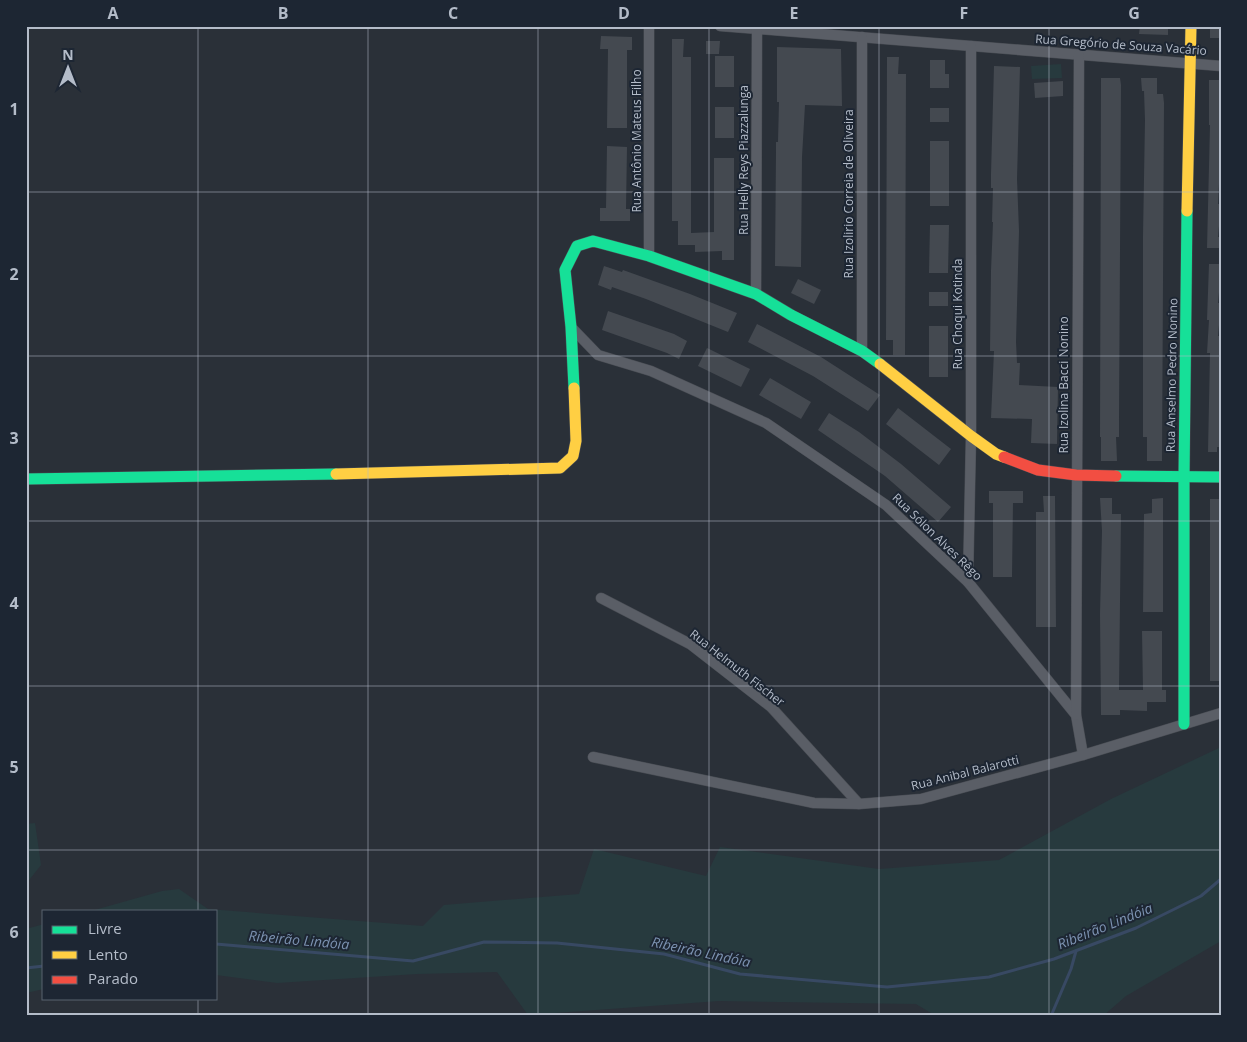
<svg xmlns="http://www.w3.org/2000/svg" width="1247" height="1042" font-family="'Open Sans',sans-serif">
<rect width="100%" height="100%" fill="#2a3038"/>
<!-- green -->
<g fill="#273a3e">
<polygon points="1061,64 1062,78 1032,79 1031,66"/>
<polygon points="1221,747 1221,941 1126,996 1103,1016 936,1016 916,1004 719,1001 528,1015 497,972 417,974 277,983 216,975 216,911 91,911 162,891 179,889 208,909 423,926 444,905 579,894 594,849 706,876 720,847 879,869 999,860 1111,799"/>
<polygon points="35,823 41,865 26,884 26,824"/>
<polygon points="44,924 44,989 26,993 26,929"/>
</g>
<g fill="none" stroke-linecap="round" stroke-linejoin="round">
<!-- stream -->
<g stroke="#384963" stroke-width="3">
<polyline points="216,944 413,961 484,942 557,943 664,954 740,974 887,987 989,977 1054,959 1136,928 1201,896 1221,879"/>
<polyline points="26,968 44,966"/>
<polyline points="1051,1016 1071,969 1076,951"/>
</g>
</g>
<!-- building -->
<g fill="#444950">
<polygon points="1140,26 1168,26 1168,35 1139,34"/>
<rect x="1210" y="27" width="9" height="11"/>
<polygon points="601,36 632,37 632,50 627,50 627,128 607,128 608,49 600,49"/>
<polygon points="672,39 684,39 683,57 691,57 691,233 714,232 714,158 734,158 734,260 722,260 722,251 695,252 695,245 678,245 678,221 672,221"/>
<polygon points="706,41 720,41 719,54 706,54"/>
<polygon points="777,47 841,49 842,106 805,105 802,157 801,267 775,266 776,152 776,142 778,142 779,102 777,102"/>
<rect x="715" y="56" width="19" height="31"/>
<polygon points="887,57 899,57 898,74 906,74 905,355 893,355 893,340 886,340"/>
<polygon points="930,60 945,60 945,74 949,74 949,88 930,88"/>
<polygon points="994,66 1020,67 1017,179 1019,231 1016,342 1017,363 1020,363 1019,385 1058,387 1057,444 1031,443 1032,419 991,418 994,351 990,351 991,271 993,222 992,222 993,188 991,188 991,174"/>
<polygon points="1101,78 1120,78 1121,85 1119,420 1119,437 1116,437 1117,461 1101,461 1101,437 1100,437"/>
<polygon points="1141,78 1157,78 1157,94 1163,94 1164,103 1162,461 1147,461 1147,437 1143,437 1143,236 1145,120 1144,91 1142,91"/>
<polygon points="1209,80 1221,80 1219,172 1221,172 1221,184 1219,184 1218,204 1221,204 1218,237 1221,237 1221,248 1207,248 1210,125 1209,125"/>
<polygon points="1063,81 1063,96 1035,98 1034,83"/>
<rect x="715" y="107" width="19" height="31"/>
<rect x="930" y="108" width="19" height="14"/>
<rect x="930" y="141" width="19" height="65"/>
<polygon points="607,146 627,147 626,209 630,209 630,221 600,221 600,208 606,208"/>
<polygon points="930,225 949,225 948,273 929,273"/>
<polygon points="1209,264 1219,264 1219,271 1221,271 1218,303 1221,303 1218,336 1221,336 1219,368 1221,368 1221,379 1219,402 1221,402 1219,435 1221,435 1221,447 1217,447 1217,452 1208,452 1210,353 1207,353 1209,320 1207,320"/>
<polygon points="604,266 622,272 623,270 690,294 737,313 728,332 646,299 612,287 611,290 598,285"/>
<polygon points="798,279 821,290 814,304 791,293"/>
<rect x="929" y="292" width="19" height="14"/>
<polygon points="608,311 674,334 687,341 679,359 667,353 602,330"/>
<polygon points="757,324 821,357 880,395 868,411 813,376 748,342"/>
<rect x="929" y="326" width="19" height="51"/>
<polygon points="707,348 750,369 741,387 698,366"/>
<polygon points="770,378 811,402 801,419 759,395"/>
<polygon points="898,408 951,449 939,465 886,424"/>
<polygon points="829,413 859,432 901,464 951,507 938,522 885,476 818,430"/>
<polygon points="989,491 1023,491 1023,503 1013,503 1012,577 993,577 993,503 989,503"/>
<polygon points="1043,496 1055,496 1056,627 1036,627 1036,512 1044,512"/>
<polygon points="1100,498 1112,498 1112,514 1121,514 1119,690 1143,690 1142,631 1162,631 1162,690 1166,690 1166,702 1147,702 1147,711 1120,710 1120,715 1101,715 1100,614 1102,531"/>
<polygon points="1163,498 1163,612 1143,612 1144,514 1152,513 1152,499"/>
<rect x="1210" y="499" width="11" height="182"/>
</g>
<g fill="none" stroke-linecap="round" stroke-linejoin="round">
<defs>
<g id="street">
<polyline points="720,26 1221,66"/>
<polyline points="649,256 649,26"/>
<polyline points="756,294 757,26"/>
<polyline points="571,327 598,355 651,371 766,423 886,505 968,582 1076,715 1083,755"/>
<polyline points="862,351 862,37"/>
<polyline points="968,582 971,436 971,46"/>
<polyline points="601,598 690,644 771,707 859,804"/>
<polyline points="1076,715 1079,55"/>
<polyline points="593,757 814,803 859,804 921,799 1083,755 1221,713"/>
</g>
<g id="fast">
<polyline points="574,388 571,327 565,270 577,246 593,241 649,256 756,294 791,315 862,351 880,364"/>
<polyline points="1116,476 1221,477"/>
<polyline points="26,479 336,474"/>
<polyline points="1184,724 1184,478 1187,211"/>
</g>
<g id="slow">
<polyline points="1187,211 1191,26"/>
<polyline points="880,364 971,436 996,454 1004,457"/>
<polyline points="336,474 560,468 573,456 576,441 574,388"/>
</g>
<polyline id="jam" points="1004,457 1038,470 1076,475 1116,476"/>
</defs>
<!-- street casing -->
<use href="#street" stroke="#484c53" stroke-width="11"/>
<!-- fast casing -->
<use href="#fast" stroke="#484c53" stroke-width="12"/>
<!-- slow casing -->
<use href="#slow" stroke="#484c53" stroke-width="12"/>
<!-- jam casing -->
<use href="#jam" stroke="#484c53" stroke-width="12"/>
<!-- street -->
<use href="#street" stroke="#5a5e66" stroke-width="10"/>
<!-- fast -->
<use href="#fast" stroke="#16e098" stroke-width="11"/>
<!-- slow -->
<use href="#slow" stroke="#ffcf43" stroke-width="11"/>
<!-- jam -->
<use href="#jam" stroke="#f24e42" stroke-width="11"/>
</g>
<!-- grid -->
<path fill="none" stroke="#b4bcc9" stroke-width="1" stroke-opacity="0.55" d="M198 26V911M368 26V1016M538 26V1016M709 26V1016M879 26V1016M1049 26V1016M26 192H1221M26 356H1221M26 521H1221M26 686H1221M26 850H1221M198 998V1016"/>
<g text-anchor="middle" stroke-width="4" stroke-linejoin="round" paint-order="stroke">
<!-- street labels -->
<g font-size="12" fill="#b4bcc9" stroke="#1d2633">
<text transform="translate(1121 45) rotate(4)" y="4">Rua Gregório de Souza Vacário</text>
<text transform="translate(637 141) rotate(-90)" y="4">Rua Antônio Mateus Filho</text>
<text transform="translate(744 160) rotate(-90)" y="4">Rua Helly Reys Piazzalunga</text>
<text transform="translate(849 194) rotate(-90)" y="4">Rua Izolirio Correia de Oliveira</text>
<text transform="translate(958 314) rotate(-90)" y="4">Rua Choqui Kotinda</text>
<text transform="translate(1172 375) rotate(-89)" y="4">Rua Anselmo Pedro Nonino</text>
<text transform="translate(1064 385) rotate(-90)" y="4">Rua Izolina Bacci Nonino</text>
<text transform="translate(937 537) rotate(44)" y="4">Rua Sólon Alves Rêgo</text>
<text transform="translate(737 668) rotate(38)" y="4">Rua Helmuth Fischer</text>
<text transform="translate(965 773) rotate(-14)" y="4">Rua Anibal Balarotti</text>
</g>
<!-- water labels -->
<g font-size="14" font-style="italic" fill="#7c92b1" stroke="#1d2633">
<text transform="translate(1105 926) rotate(-22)" y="5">Ribeirão Lindóia</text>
<text transform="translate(299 940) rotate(5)" y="5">Ribeirão Lindóia</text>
<text transform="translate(701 952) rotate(12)" y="5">Ribeirão Lindóia</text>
</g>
</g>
<!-- border -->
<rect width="1247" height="1042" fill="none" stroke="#1d2633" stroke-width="55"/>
<!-- legend -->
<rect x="42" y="910" width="175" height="90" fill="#1d2633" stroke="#59626f"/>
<rect x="52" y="926" width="25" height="8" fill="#16e098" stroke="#59626f"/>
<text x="88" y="934" font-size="15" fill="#b4bcc9">Livre</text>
<rect x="52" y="951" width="25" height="8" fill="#ffcf43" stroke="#59626f"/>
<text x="88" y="960" font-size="15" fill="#b4bcc9">Lento</text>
<rect x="52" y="976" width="25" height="8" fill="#f24e42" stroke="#59626f"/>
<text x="88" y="984" font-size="15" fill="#b4bcc9">Parado</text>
<!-- north arrow -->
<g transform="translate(68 68)" stroke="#1d2633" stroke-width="4" paint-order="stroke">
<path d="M0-4L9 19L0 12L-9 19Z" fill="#b4bcc9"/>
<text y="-8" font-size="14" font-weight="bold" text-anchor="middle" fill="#b4bcc9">N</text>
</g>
<rect x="28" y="28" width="1192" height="986" fill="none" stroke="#b4bcc9" stroke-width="2"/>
<g font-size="16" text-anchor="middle" font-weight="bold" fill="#b4bcc9">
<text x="113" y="19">A</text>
<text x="283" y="19">B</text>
<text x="453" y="19">C</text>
<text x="624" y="19">D</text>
<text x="794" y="19">E</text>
<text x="964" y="19">F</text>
<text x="1134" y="19">G</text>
<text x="14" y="115">1</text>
<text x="14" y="280">2</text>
<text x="14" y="444">3</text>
<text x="14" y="609">4</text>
<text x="14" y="773">5</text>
<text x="14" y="938">6</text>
</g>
</svg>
